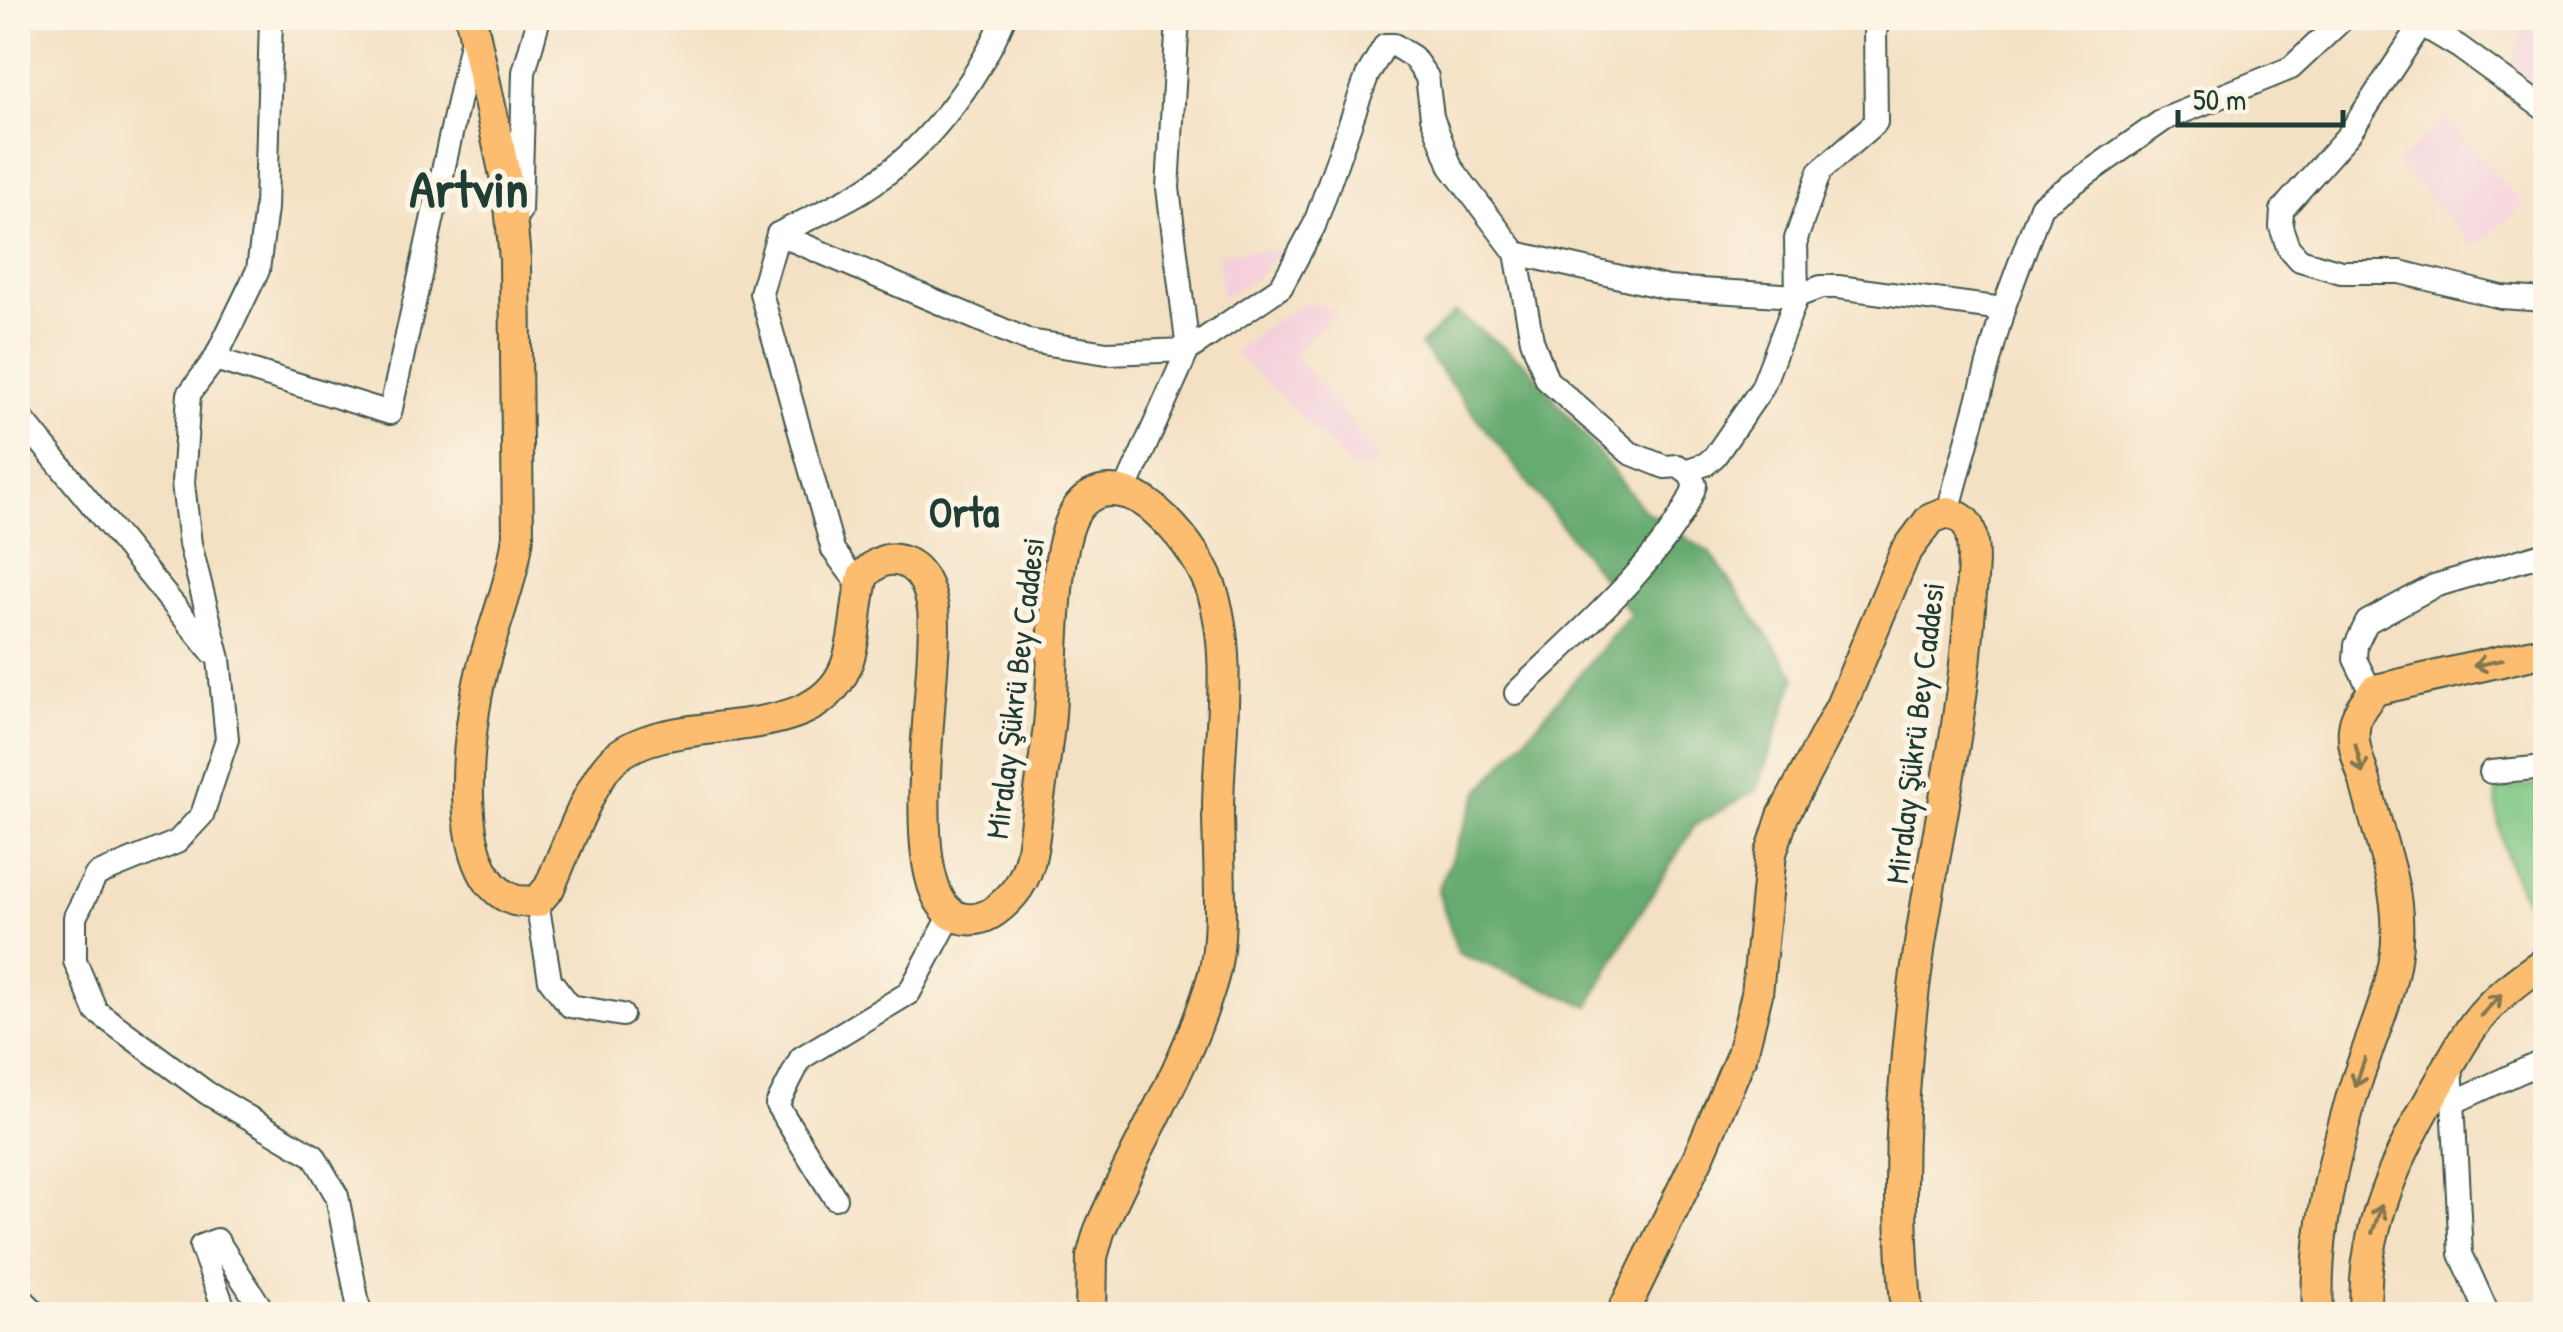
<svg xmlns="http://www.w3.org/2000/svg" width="2563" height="1332" font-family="'Patrick Hand',sans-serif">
<rect width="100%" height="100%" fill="#fcf5e5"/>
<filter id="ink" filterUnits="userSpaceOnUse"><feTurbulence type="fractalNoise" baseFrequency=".01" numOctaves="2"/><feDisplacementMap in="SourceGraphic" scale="20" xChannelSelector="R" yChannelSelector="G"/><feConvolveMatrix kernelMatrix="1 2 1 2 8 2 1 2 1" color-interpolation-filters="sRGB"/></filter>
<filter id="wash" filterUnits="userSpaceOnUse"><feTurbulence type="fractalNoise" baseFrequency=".0048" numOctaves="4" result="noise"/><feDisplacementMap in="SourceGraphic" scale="40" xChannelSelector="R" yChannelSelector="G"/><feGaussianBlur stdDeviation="2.25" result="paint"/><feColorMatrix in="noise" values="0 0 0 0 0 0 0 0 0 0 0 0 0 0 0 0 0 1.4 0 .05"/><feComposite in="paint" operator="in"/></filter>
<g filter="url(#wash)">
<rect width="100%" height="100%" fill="#f4e1c4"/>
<!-- built -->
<g fill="#f4cfdc">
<polygon points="2528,18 2545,18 2545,89 2510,66"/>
<polygon points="2445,119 2524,204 2475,248 2397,163"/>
<polygon points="1282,249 1256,278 1222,298 1218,253"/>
<polygon points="1308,301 1335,311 1293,354 1380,458 1375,468 1353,468 1235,353 1264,328"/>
</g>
<!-- green -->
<path fill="#7dc682" stroke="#4e825b" stroke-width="2.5" d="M2545 783H2546L2545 938C2517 884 2497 853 2496 790Z"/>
<!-- forest -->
<polygon fill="#66ab70" stroke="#427452" stroke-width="2.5" points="1455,312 1527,365 1644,510 1711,554 1796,677 1757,790 1695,825 1634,923 1589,1006 1458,953 1438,890 1479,792 1631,614 1420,345"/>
</g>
<g filter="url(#ink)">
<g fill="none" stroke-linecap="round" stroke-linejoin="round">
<defs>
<g id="minor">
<polyline points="271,18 266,208 258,270 215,359 189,394 183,483 190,544 219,659 227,739 202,815 177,842 96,875 75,917 75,961 96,1011 207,1093 314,1156 337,1196 360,1314"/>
<polyline points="2412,19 2459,47 2546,110"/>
<polyline points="2421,25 2349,134 2282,210 2281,227 2288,247 2300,260 2341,272 2400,272 2501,297 2546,300"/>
<polyline points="520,211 524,72 539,18"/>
<polyline points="778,234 1029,341 1107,353 1188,350 1168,188 1178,18"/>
<polyline points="1516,253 1668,288 1797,296 1796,239 1820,171 1876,122 1875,27 1885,18"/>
<polyline points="215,359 390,413 472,38"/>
<polyline points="18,414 213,653"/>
<polyline points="1685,471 1706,464 1715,456 1762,388 1797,296 1821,287 1838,287 2003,309"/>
<path d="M1125 491 1188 350 1281 287 1314 226 1367 76 1385 45H1394L1413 57 1427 77 1432 117 1451 167 1516 253 1532 340 1547 380 1630 453 1665 467 1678 466 1689 473 1695 485C1675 551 1566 644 1516 693"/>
<polyline points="1948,512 2003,309 2041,206 2165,119 2291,68 2344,18"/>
<path d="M860 586 833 550 761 293 778 234C806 220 835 207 862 191 924 152 976 84 1004 18"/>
<polyline points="2372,694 2355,659 2356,645 2367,622 2434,586 2546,553"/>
<polyline points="2491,772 2546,767"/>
<polyline points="537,902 550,980 570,1006 622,1015"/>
<polyline points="2451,1062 2461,1254 2488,1314"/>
<polyline points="2454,1102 2546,1060"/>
<polyline points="835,1198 777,1105 801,1058 909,993 951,915"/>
<polyline points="18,1295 37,1314"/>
<polyline points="226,1314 201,1246 217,1240 265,1314"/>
</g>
<g id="major">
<path d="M471 18 509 194 515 260 518 536C512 583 494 624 482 670 469 722 447 877 514 900 520 902 530 901 537 902L549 888C564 856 590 780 614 759 672 707 814 751 846 666 857 638 855 605 863 576 873 565 885 556 901 561 922 567 930 590 933 609 941 667 894 901 961 918 982 924 999 910 1013 894 1033 871 1033 841 1037 812 1041 783 1046 754 1049 725 1055 677 1049 535 1082 503 1103 482 1134 492 1153 508 1177 529 1198 556 1210 585 1235 651 1218 742 1218 811 1218 857 1225 935 1213 977 1187 1068 1135 1146 1099 1232L1092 1257 1091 1314"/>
<path d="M1622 1314 1698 1158 1742 1054 1757 994 1771 853 1783 816 1841 706 1905 553 1931 518 1948 512C1958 516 1967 520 1970 531 1976 554 1971 584 1970 607 1963 721 1937 832 1920 944 1902 1065 1895 1193 1907 1314"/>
<path d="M2318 1314C2314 1236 2333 1158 2356 1083 2381 1007 2411 959 2391 877 2383 845 2373 813 2365 781 2360 764 2352 747 2354 729 2355 713 2366 701 2375 690L2546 651"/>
<path d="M2366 1314C2360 1231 2399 1152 2440 1082 2451 1062 2462 1040 2476 1022 2495 997 2520 979 2546 961"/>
</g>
</defs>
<!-- minor casing -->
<use href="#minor" stroke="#3f564a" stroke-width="26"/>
<!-- major casing -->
<use href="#major" stroke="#3f564a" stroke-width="34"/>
<!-- minor -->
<use href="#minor" stroke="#fff" stroke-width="22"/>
<!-- major -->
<use href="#major" stroke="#fcbd6f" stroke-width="30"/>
</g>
<!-- one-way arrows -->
<defs><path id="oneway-shaft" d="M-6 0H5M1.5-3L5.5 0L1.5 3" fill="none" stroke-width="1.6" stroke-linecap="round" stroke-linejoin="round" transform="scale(2.5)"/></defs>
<g stroke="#82774f">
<use href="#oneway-shaft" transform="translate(2488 663) rotate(168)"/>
<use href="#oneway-shaft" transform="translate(2359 759) rotate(76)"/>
<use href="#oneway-shaft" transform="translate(2491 1005) rotate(-46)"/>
<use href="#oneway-shaft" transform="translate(2360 1073) rotate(109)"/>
<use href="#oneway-shaft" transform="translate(2377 1219) rotate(-71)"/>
</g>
</g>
<g text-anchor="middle" stroke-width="10" stroke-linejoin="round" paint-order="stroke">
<!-- street labels -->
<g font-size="32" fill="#1f3d34" stroke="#fcf5e5">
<text transform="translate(1015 688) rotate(-83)" y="11">Miralay Şükrü Bey Caddesi</text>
<text transform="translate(1915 733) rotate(-83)" y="11">Miralay Şükrü Bey Caddesi</text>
</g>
<!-- district labels -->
<g font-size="42" font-weight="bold" fill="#1f3d34" stroke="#fcf5e5">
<text x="964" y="527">Orta</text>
</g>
<!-- town labels -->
<g font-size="52" font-weight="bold" fill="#1f3d34" stroke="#fcf5e5">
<text x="469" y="207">Artvin</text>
</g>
</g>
<!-- margin -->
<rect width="2563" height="1332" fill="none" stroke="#fcf5e5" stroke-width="60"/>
<!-- scale -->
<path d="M2178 110v15h165v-15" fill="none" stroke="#1f3d34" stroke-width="5"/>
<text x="2193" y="110" font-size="30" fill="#1f3d34" stroke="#fcf5e5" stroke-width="8" paint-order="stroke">50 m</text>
</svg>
